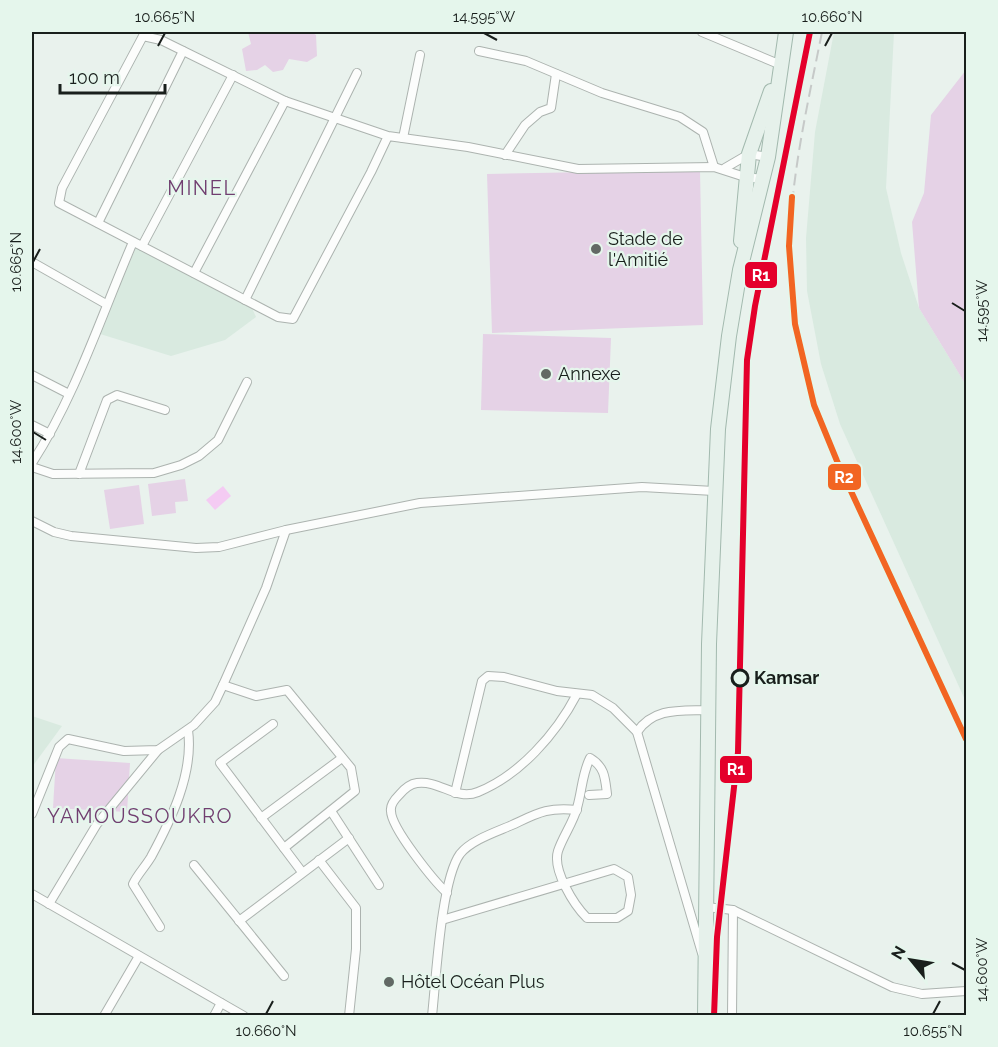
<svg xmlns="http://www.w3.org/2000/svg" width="998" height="1047" font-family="Raleway,sans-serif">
<rect width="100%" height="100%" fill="#e9f2ed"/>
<!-- built -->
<g fill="#d9eae0">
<polygon points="834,32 894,32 886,188 901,253 919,308 966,385 966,702 840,424 821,364 807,291 806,238 815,132"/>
<polygon points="137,246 247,297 256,317 225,340 171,356 97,333"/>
<polygon points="32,716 62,726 32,767"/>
</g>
<!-- green -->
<g fill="#e5d2e6">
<polygon points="248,32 311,32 316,35 317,56 307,62 289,59 283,70 273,72 265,65 257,70 246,71 242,49 251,44"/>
<polygon points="966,70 966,385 919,308 912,222 924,193 931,115"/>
<polygon points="700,170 703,325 492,333 487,174"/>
<polygon points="483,334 611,338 608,413 481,410"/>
<polygon points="185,479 188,501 175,502 176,513 152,516 148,484"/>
<polygon points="139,485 144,524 110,529 104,490"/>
<polygon points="56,758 130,763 127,812 53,808"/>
</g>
<!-- water -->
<polygon fill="#f4cbf3" points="223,486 231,496 215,510 206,500"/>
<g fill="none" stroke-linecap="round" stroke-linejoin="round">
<defs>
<g id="street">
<polyline points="702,32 781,65"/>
<polyline points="479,51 526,61 602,93 680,117 703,132 714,167"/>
<polyline points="388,136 371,172 293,319 278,317 59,203 62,188 143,36 161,40 285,101 388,136 468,147 578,169 714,167 745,177 763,179"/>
<polyline points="403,138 420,55"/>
<polyline points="505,155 525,125 540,112 551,108 556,74"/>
<polyline points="725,168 749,154 768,157"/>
<polyline points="98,223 183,51"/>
<polyline points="142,246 233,75"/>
<polyline points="32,262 106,304"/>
<polyline points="194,273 285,101"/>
<polyline points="245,300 357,73"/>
<polyline points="32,375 69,394"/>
<polyline points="32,425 50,434"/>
<path d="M32 463C76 395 101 316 133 242"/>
<polyline points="32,467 53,474 154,473 181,465 199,456 218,440 247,382"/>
<polyline points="79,474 107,400 117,395 165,410"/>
<polyline points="32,521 54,532 71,536 196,548 219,547 286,530 420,503 642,487 714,491"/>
<polyline points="223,685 256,696 287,690 351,768 355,791 284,848"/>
<polyline points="273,724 220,763 302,872"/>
<path d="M637 732C654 707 681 711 708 710"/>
<polyline points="455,793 482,681 488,676 504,677 557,691 592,695 613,708 637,732 702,953"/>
<polyline points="331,811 379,885"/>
<polyline points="32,814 59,747 68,739 124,751 158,750 194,725 215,702 223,685 266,588 286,530"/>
<polyline points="261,818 342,758"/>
<polyline points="319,860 356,908 356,949 349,1016"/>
<polyline points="194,865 284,976"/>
<path d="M447 893C434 881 391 828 391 811 390 805 395 799 399 795 404 789 409 784 417 783 440 780 456 801 478 792 520 775 556 734 577 694"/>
<polyline points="32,894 244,1016"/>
<polyline points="49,904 97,824 158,750"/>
<polyline points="706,907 733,910 892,987 922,994 966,991"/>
<path d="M442 920 614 869 628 877 631 895 628 911 617 918H587C574 905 552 870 558 851 563 836 573 823 577 808 582 791 582 774 590 758 605 767 605 778 607 794L589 795"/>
<polyline points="239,921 349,838"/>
<path d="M160 927 133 884C137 875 145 867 151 857 171 820 194 773 188 730"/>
<polyline points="104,1016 139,956"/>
<polyline points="214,1016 221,1003"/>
<path d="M432 1016C436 980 441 880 460 854 471 840 496 832 512 825 538 813 547 807 577 810"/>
<polyline points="732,1016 733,910"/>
</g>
<g id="primary">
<polyline points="741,241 749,154 771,91"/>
<polyline points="705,1016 709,644 718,429 729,336 740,270 768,157 786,32"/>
</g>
</defs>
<!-- street casing -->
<use href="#street" stroke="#acb3af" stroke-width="10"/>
<!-- primary casing -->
<use href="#primary" stroke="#a2b9ae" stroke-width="16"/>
<!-- street -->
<use href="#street" stroke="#fcfdfc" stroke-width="8"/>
<!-- primary -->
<use href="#primary" stroke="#e6f1eb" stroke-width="14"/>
<!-- rail -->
<g stroke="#c6c9c8" stroke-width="2" stroke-dasharray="12 6" stroke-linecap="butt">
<path d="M822 32C806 113 786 195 790 279 796 377 835 458 876 545 906 610 936 675 966 739"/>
<polyline points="714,1016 717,937 727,847"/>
</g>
<defs>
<polyline id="rail-1" points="714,1016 717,937 738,752 747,360 755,306 810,32"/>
<polyline id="rail-2" points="792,197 789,246 795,324 814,405 837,461 966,739"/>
</defs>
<!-- rail-1 casing -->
<use href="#rail-1" stroke="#e5f6ec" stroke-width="10"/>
<!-- rail-2 casing -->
<use href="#rail-2" stroke="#e5f6ec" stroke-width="10"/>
<!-- rail-1 -->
<use href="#rail-1" stroke="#e4002b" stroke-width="6"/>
<!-- rail-2 -->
<use href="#rail-2" stroke="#f26522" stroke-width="6"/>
</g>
<!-- ticks -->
<path fill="none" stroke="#191f1c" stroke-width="2" d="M484 33 497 40M158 46 165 33M825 46 832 33M33 262 40 249M952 303 965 311M33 432 46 440M952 963 965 970M266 1014 273 1001M933 1014 940 1001"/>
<!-- markers -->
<g fill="#626965" stroke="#e5f6ec" stroke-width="2">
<circle cx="596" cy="249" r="6"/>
<circle cx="546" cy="374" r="6"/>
<circle cx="389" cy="982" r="6"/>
</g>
<circle fill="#e5f6ec" stroke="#191f1c" stroke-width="3" cx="740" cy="678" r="8"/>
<g text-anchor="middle" stroke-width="4.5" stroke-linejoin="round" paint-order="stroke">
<!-- poi labels -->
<g font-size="18" fill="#191f1c" stroke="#e5f6ec" text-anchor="start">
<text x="608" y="245">Stade de<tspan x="608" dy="21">l'Amitié</tspan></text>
<text x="558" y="380">Annexe</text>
<text x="401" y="988">Hôtel Océan Plus</text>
</g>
<!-- stop labels -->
<g font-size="18" font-weight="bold" fill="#191f1c" stroke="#e5f6ec" text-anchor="start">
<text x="754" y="684">Kamsar</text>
</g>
<!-- neighbourhood labels -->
<g font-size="20" letter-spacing="1.5" fill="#713e70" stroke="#e5f6ec">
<text x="202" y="195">MINEL</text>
<text x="140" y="823">YAMOUSSOUKRO</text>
</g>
</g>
<g stroke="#e5f6ec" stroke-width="2">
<rect x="744" y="261" width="34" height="28" rx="6" fill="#e4002b"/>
<rect x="827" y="463" width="35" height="28" rx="6" fill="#f26522"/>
<rect x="719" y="755" width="34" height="29" rx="6" fill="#e4002b"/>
</g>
<g font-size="16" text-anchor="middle" font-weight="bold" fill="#fff">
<text x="761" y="281">R1</text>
<text x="844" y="483">R2</text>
<text x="736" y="775">R1</text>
</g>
<!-- border -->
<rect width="998" height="1047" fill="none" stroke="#e5f6ec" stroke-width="66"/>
<!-- north arrow -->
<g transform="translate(911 960) rotate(300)" stroke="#e5f6ec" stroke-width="4.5" paint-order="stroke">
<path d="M0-4.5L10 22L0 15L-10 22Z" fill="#191f1c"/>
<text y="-9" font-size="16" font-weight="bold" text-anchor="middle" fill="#191f1c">N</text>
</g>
<!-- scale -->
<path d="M60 84v9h105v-9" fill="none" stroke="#191f1c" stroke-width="3"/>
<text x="69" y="84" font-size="18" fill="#191f1c" stroke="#e5f6ec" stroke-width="4.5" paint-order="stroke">100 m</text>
<rect x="33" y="33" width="932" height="981" fill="none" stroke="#191f1c" stroke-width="2"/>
<g font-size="15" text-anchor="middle" fill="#191f1c">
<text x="165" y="22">10.665°N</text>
<text x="484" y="22">14.595°W</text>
<text x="832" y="22">10.660°N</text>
<text transform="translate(16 262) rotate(-90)" y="5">10.665°N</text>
<text transform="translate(982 311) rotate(-90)" y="5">14.595°W</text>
<text transform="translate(16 432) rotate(-90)" y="5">14.600°W</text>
<text transform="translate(982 970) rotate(-90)" y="5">14.600°W</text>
<text x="266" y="1036">10.660°N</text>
<text x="933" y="1036">10.655°N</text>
</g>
</svg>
